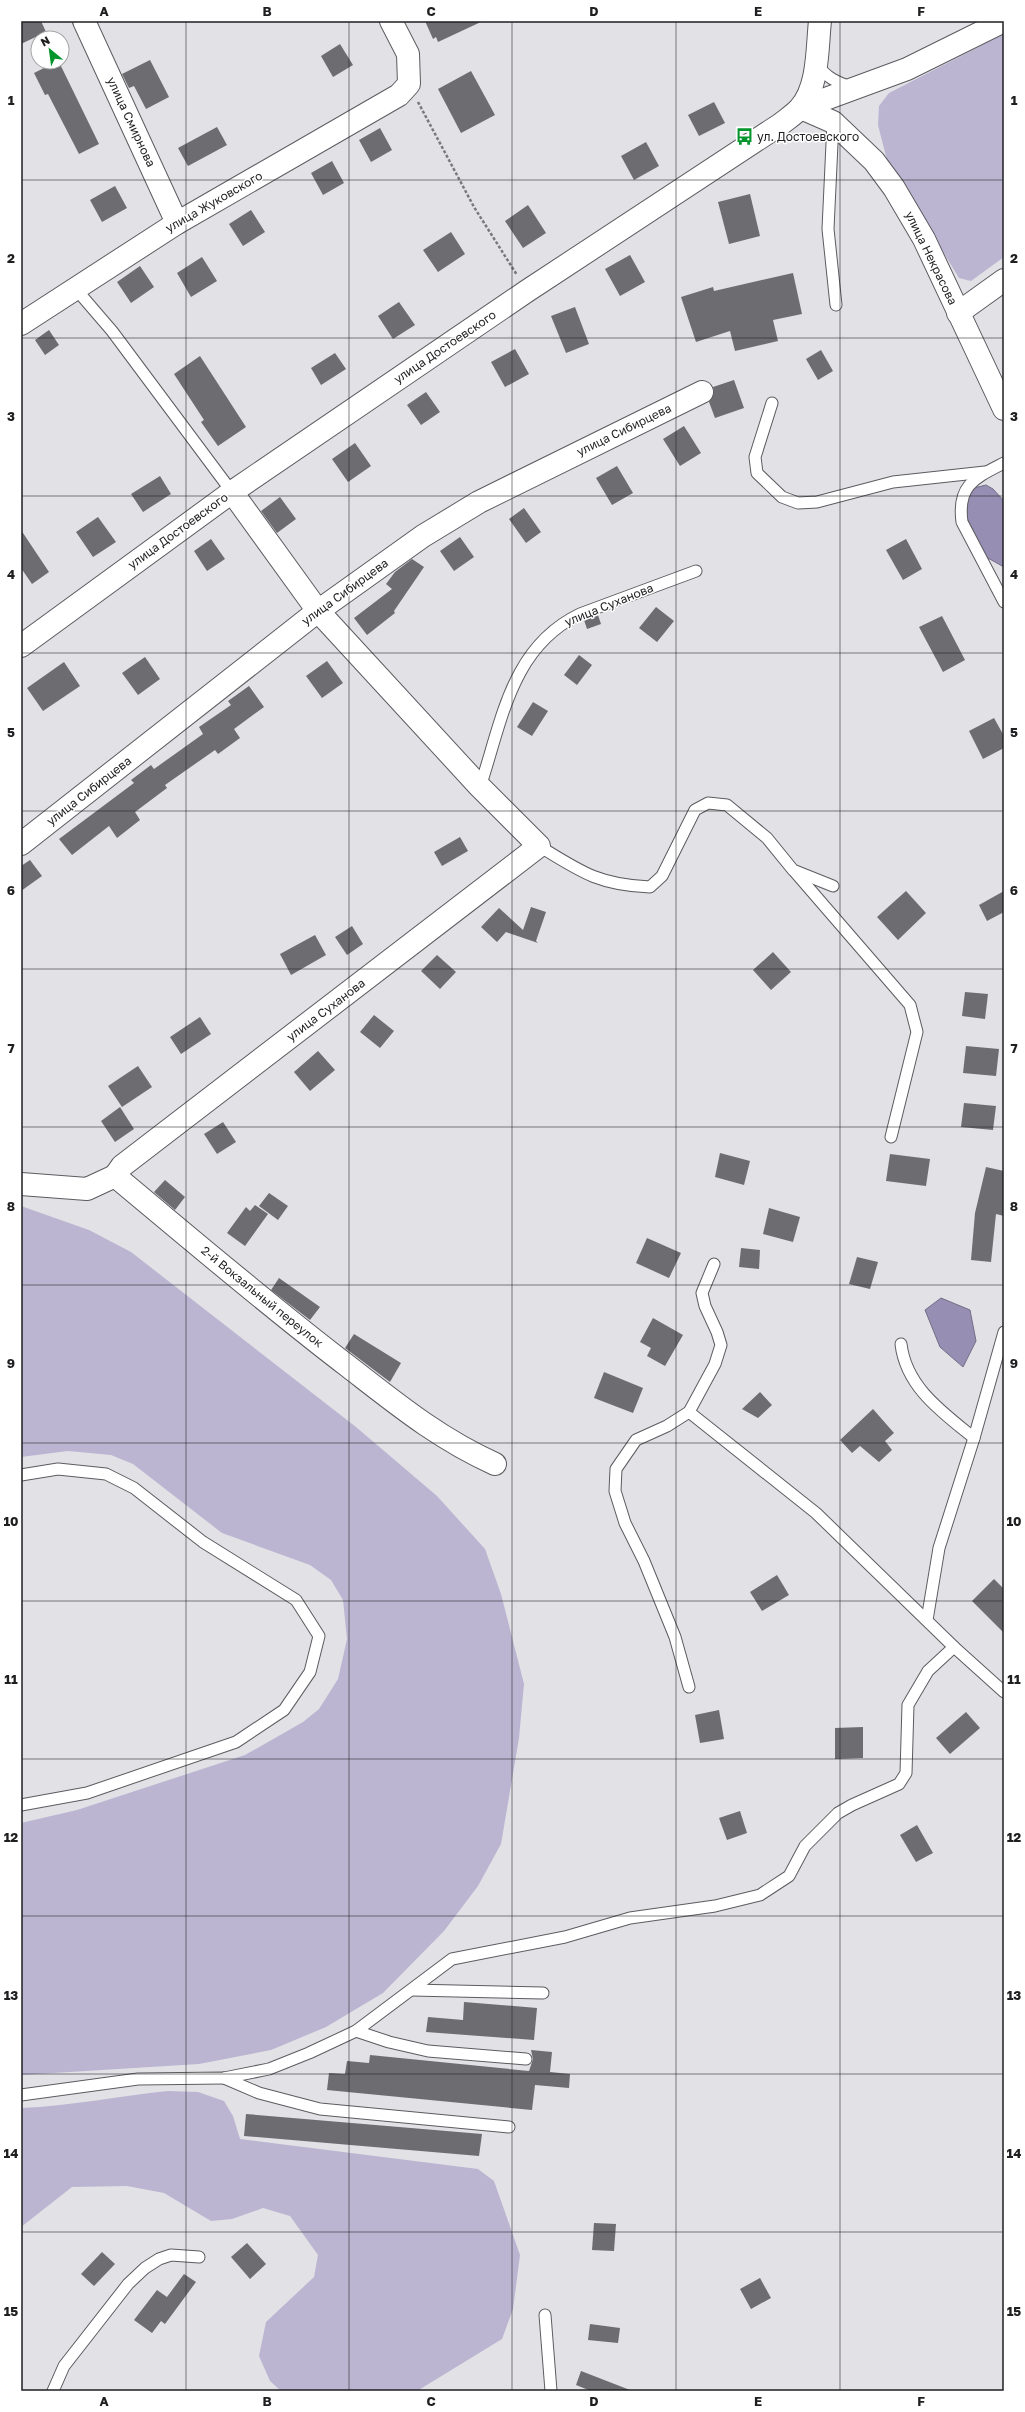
<svg xmlns="http://www.w3.org/2000/svg" width="1025" height="2412" font-family="'Golos Text',sans-serif">
<rect width="100%" height="100%" fill="#e2e1e6"/>
<!-- green -->
<g fill="#bbb5d2">
<polygon points="1004,34 1004,257 971,281 959,278 887,160 878,125 879,106 889,93"/>
<polygon points="21,1206 89,1230 131,1252 356,1427 437,1496 485,1549 501,1594 524,1684 519,1738 501,1844 478,1886 444,1931 383,1993 326,2027 271,2050 199,2064 21,2075 21,1823 77,1810 245,1755 303,1722 319,1709 338,1679 347,1639 343,1600 331,1580 310,1565 222,1533 133,1464 111,1455 68,1451 21,1457"/>
<path d="M168 2091 198 2092 224 2101 233 2116 240 2139 478 2169 494 2181 520 2255 513 2309 502 2339 417 2391H281L270 2381 259 2356 266 2322 314 2277 318 2255 290 2216 263 2208 232 2219 211 2221 164 2193 127 2186 72 2187 21 2227V2108C70 2106 119 2096 168 2091Z"/>
</g>
<!-- water -->
<g fill="#978fb3" stroke="#736d87">
<polygon points="986,485 993,489 1004,501 1004,567 986,557 967,518 966,507 969,494 974,488"/>
<polygon points="941,1298 970,1310 976,1341 963,1367 940,1347 925,1310"/>
</g>
<!-- building -->
<g fill="#6d6c71">
<polygon points="21,21 41,21 46,32 21,44"/>
<polygon points="425,21 483,21 438,42 436,37 433,39"/>
<polygon points="340,44 353,65 333,77 321,56"/>
<polygon points="150,60 169,97 146,109 134,86 129,88 122,74"/>
<polygon points="56,62 59,62 99,144 79,154 48,94 45,95 34,73"/>
<polygon points="471,71 495,115 461,133 438,89"/>
<polygon points="714,102 725,123 699,136 688,115"/>
<polygon points="217,127 227,145 188,166 178,148"/>
<polygon points="380,128 392,150 371,162 359,140"/>
<polygon points="646,142 659,166 634,180 621,156"/>
<polygon points="332,161 344,183 323,195 311,173"/>
<polygon points="115,186 127,208 102,222 90,200"/>
<polygon points="750,194 760,236 729,244 718,202"/>
<polygon points="528,205 546,233 523,248 505,221"/>
<polygon points="251,210 265,232 243,246 229,224"/>
<polygon points="451,232 465,254 438,272 423,250"/>
<polygon points="630,255 645,282 620,296 605,269"/>
<polygon points="202,257 217,281 191,297 177,273"/>
<polygon points="140,266 154,287 131,303 117,282"/>
<polygon points="793,273 802,314 773,320 778,341 735,351 730,331 696,342 681,297 713,287 714,291"/>
<polygon points="399,302 415,325 393,339 378,316"/>
<polygon points="575,307 589,344 566,353 551,316"/>
<polygon points="49,330 59,345 45,355 35,340"/>
<polygon points="515,349 529,374 505,387 491,362"/>
<polygon points="821,350 833,371 818,380 806,359"/>
<polygon points="335,353 346,369 321,385 311,368"/>
<polygon points="200,356 246,427 218,446 201,422 204,420 174,374"/>
<polygon points="734,380 744,408 715,418 709,402 714,393 713,387"/>
<polygon points="426,392 440,412 421,425 407,405"/>
<polygon points="684,426 701,453 680,466 663,439"/>
<polygon points="355,443 371,466 348,482 332,459"/>
<polygon points="617,466 633,493 612,505 596,478"/>
<polygon points="160,476 171,494 143,512 131,494"/>
<polygon points="280,497 296,519 277,533 261,511"/>
<polygon points="524,508 541,532 526,543 509,519"/>
<polygon points="98,517 116,542 93,557 76,532"/>
<polygon points="21,530 49,572 32,584 21,568"/>
<polygon points="460,537 474,557 454,571 440,551"/>
<polygon points="211,539 225,559 207,571 194,551"/>
<polygon points="906,539 922,569 903,580 886,550"/>
<polygon points="412,559 424,567 394,611 395,613 367,635 354,618 392,589 386,584 395,572"/>
<polygon points="656,607 674,621 657,642 639,628"/>
<polygon points="598,615 601,624 587,629 584,620"/>
<polygon points="942,616 965,660 943,672 919,627"/>
<polygon points="579,655 592,665 577,685 564,675"/>
<polygon points="145,657 160,679 138,695 122,673"/>
<polygon points="327,661 343,683 322,698 306,676"/>
<polygon points="64,662 80,686 43,711 27,688"/>
<polygon points="249,686 264,707 234,729 240,738 218,754 215,750 165,785 167,788 135,812 140,820 117,838 109,826 72,855 59,839 134,783 131,780 151,765 154,769 203,734 199,727 231,705 228,701"/>
<polygon points="533,702 548,711 532,736 517,727"/>
<polygon points="994,718 1004,736 1004,748 983,759 969,731"/>
<polygon points="460,837 468,851 442,866 434,852"/>
<polygon points="30,860 42,876 21,891 21,866"/>
<polygon points="906,891 926,913 898,940 877,917"/>
<polygon points="1004,891 1004,912 987,921 979,905"/>
<polygon points="531,907 546,912 536,941 538,943 506,932 497,942 481,927 499,908 523,930"/>
<polygon points="352,926 363,944 347,955 335,937"/>
<polygon points="315,935 326,955 291,975 280,954"/>
<polygon points="773,952 791,972 771,990 753,970"/>
<polygon points="437,955 456,972 440,989 421,971"/>
<polygon points="965,992 988,994 985,1019 962,1016"/>
<polygon points="374,1015 394,1031 380,1048 360,1032"/>
<polygon points="200,1017 211,1034 181,1054 170,1037"/>
<polygon points="966,1046 999,1049 996,1076 963,1073"/>
<polygon points="318,1051 335,1070 310,1091 294,1072"/>
<polygon points="138,1066 152,1087 122,1107 108,1086"/>
<polygon points="964,1103 996,1106 993,1130 961,1127"/>
<polygon points="120,1107 134,1129 115,1142 101,1121"/>
<polygon points="223,1122 236,1142 217,1154 204,1134"/>
<polygon points="720,1153 750,1161 744,1185 715,1177"/>
<polygon points="890,1154 930,1159 926,1186 886,1181"/>
<polygon points="986,1167 1004,1171 1004,1216 996,1214 991,1262 971,1260 975,1213"/>
<polygon points="165,1180 185,1197 175,1210 154,1192"/>
<polygon points="269,1193 288,1206 278,1220 259,1206"/>
<polygon points="255,1205 268,1214 245,1246 227,1233 246,1207 250,1211"/>
<polygon points="769,1208 800,1217 793,1242 763,1234"/>
<polygon points="647,1238 681,1253 669,1278 636,1263"/>
<polygon points="741,1248 760,1250 759,1269 739,1267"/>
<polygon points="857,1257 878,1262 870,1289 849,1284"/>
<polygon points="279,1278 320,1307 310,1320 271,1290"/>
<polygon points="653,1318 683,1335 665,1366 647,1356 651,1348 640,1342"/>
<polygon points="354,1334 401,1363 390,1382 345,1348"/>
<polygon points="604,1372 643,1388 633,1413 594,1398"/>
<polygon points="760,1392 772,1405 758,1418 742,1409"/>
<polygon points="873,1409 894,1433 885,1441 892,1450 879,1462 860,1446 852,1453 840,1440"/>
<polygon points="777,1575 789,1595 762,1611 750,1592"/>
<polygon points="994,1579 1004,1589 1004,1633 972,1601"/>
<polygon points="719,1710 724,1739 700,1743 695,1715"/>
<polygon points="966,1712 980,1728 950,1754 936,1738"/>
<polygon points="863,1727 863,1758 835,1759 835,1728"/>
<polygon points="740,1811 747,1833 727,1840 719,1818"/>
<polygon points="917,1825 933,1853 916,1862 900,1835"/>
<polygon points="464,2002 537,2008 534,2040 426,2032 428,2017 463,2020"/>
<polygon points="531,2050 552,2052 550,2072 570,2074 569,2088 535,2085 532,2110 327,2090 329,2073 345,2074 347,2061 369,2063 370,2055 529,2071 533,2059"/>
<polygon points="246,2114 482,2134 479,2156 244,2136"/>
<polygon points="594,2223 616,2224 614,2251 592,2250"/>
<polygon points="247,2243 266,2264 250,2279 231,2257"/>
<polygon points="102,2252 115,2264 94,2286 81,2274"/>
<polygon points="184,2274 196,2282 165,2324 161,2321 152,2333 134,2320 157,2290 167,2297"/>
<polygon points="760,2278 771,2298 751,2309 740,2289"/>
<polygon points="590,2324 620,2328 618,2343 588,2340"/>
<polygon points="581,2371 630,2390 630,2391 591,2391 576,2385"/>
</g>
<g fill="none" stroke-linecap="round" stroke-linejoin="round">
<defs>
<g id="lane">
<path d="M817 64C826 78 837 82 853 88"/>
<polyline points="833,122 828,229 836,305"/>
<polyline points="75,288 112,331 232,492"/>
<polyline points="772,403 755,457 757,473 782,497 798,503 817,502 893,482 985,472"/>
<path d="M1004 463C975 478 957 485 962 522L1004 602"/>
<path d="M480 787C502 721 511 647 580 614L696 571"/>
<path d="M539 846C581 872 599 885 650 887L662 876 695 810 708 803 727 805 767 838 793 870 833 886"/>
<polyline points="795,872 910,1005 917,1032 891,1137"/>
<path d="M901 1344C906 1387 942 1412 974 1438"/>
<polyline points="689,1412 816,1513 954,1647 1004,1692"/>
<polyline points="21,1475 58,1469 106,1474 134,1488 203,1542 296,1600 319,1636 310,1672 284,1710 236,1742 87,1793 21,1805"/>
<polyline points="927,1620 939,1548 974,1438 1004,1332"/>
<polyline points="689,1687 675,1637 644,1561 625,1523 615,1491 616,1469 636,1440 667,1426 689,1412 715,1364 721,1345 717,1332 705,1306 702,1293 714,1264"/>
<polyline points="412,1990 543,1993"/>
<polyline points="356,2031 389,2042 428,2051 526,2059"/>
<polyline points="224,2078 259,2093 320,2109 509,2127"/>
<polyline points="21,2095 138,2079 224,2078 269,2069 309,2053 356,2031 452,1959 565,1937 630,1918 715,1906 760,1895 789,1876 805,1846 838,1813 852,1805 899,1784 906,1773 908,1705 928,1671 954,1647"/>
<polyline points="545,2315 551,2391"/>
<polyline points="53,2391 64,2366 128,2284 145,2268 159,2259 171,2255 199,2257"/>
</g>
<g id="street">
<polyline points="84,21 177,223"/>
<polyline points="801,108 907,69 1004,21"/>
<polyline points="958,313 1004,280"/>
<polyline points="21,324 177,223 399,95 409,84 408,54 391,21"/>
<polyline points="21,844 318,611 423,536 479,502 702,392"/>
<polyline points="115,1176 122,1166 539,846 480,787 318,611 232,492"/>
<path d="M21 1184 87 1189 115 1176C192 1240 269 1306 349 1367 398 1405 438 1438 495 1464"/>
</g>
<g id="secondary">
<polyline points="801,108 833,122 874,161 894,188 924,239 1004,409"/>
<path d="M21 646 232 492 527 291 781 124C787 119 795 114 800 108 819 87 817 47 820 21"/>
</g>
</defs>
<!-- lane casing -->
<use href="#lane" stroke="#5c5b60" stroke-width="13"/>
<!-- street casing -->
<use href="#street" stroke="#5c5b60" stroke-width="24"/>
<!-- secondary casing -->
<use href="#secondary" stroke="#5c5b60" stroke-width="24"/>
<!-- path -->
<polyline stroke="#79787b" stroke-width="2.5" stroke-dasharray="3 2" stroke-linecap="butt" points="418,102 474,207 517,275"/>
<!-- lane -->
<use href="#lane" stroke="#fff" stroke-width="11"/>
<!-- street -->
<use href="#street" stroke="#fff" stroke-width="22"/>
<!-- secondary -->
<use href="#secondary" stroke="#fff" stroke-width="22"/>
</g>
<!-- grid -->
<path fill="none" stroke="#1f1e20" stroke-width="1" stroke-opacity="0.55" d="M186 21V2391M349 21V2391M512 21V2391M676 21V2391M840 21V2391M21 180H1004M21 338H1004M21 496H1004M21 653H1004M21 811H1004M21 969H1004M21 1127H1004M21 1285H1004M21 1443H1004M21 1601H1004M21 1759H1004M21 1916H1004M21 2074H1004M21 2232H1004"/>
<!-- icons -->
<defs>
<symbol id="bus-bare" viewBox="-9 -9 18 18"><path d="M-5-6H5V4H4V6H2V4H-2V6H-4V4H-5ZM-3.5-4V0h7V-4ZM-3.5 1.2v1.5H-2V1.2ZM2 1.2v1.5H3.5V1.2Z" fill="#02952b" stroke="#fff" stroke-width="2.5" paint-order="stroke"/></symbol>
</defs>
<g fill-rule="evenodd">
<use href="#bus-bare" x="732" y="124" width="25" height="25"/>
</g>
<g text-anchor="middle" stroke-width="3" stroke-linejoin="round" paint-order="stroke">
<!-- street labels -->
<g font-size="12" fill="#1f1e20" stroke="#fff">
<text transform="translate(131 122) rotate(65)" y="4">улица Смирнова</text>
<text transform="translate(214 202) rotate(-30)" y="4">улица Жуковского</text>
<text transform="translate(931 258) rotate(64)" y="4">улица Некрасова</text>
<text transform="translate(445 347) rotate(-34)" y="4">улица Достоевского</text>
<text transform="translate(624 430) rotate(-26)" y="4">улица Сибирцева</text>
<text transform="translate(178 531) rotate(-36)" y="4">улица Достоевского</text>
<text transform="translate(345 592) rotate(-36)" y="4">улица Сибирцева</text>
<text transform="translate(609 605) rotate(-22)" y="4">улица Суханова</text>
<text transform="translate(89 791) rotate(-38)" y="4">улица Сибирцева</text>
<text transform="translate(326 1010) rotate(-37)" y="4">улица Суханова</text>
<text transform="translate(262 1297) rotate(39)" y="4">2-й Вокзальный переулок</text>
</g>
<!-- poi labels -->
<g font-size="12" fill="#1f1e20" stroke="#fff" text-anchor="start">
<text x="757" y="141">ул. Достоевского</text>
</g>
</g>
<!-- border -->
<rect width="1025" height="2412" fill="none" stroke="#ffffff" stroke-width="44"/>
<!-- north arrow -->
<g transform="translate(50 50) rotate(331)"><circle r="19" fill="#ffffff" stroke="#a5a5a6"/>
<path d="M0-3L7 15L0 10L-7 15Z" fill="#02952b"/>
<text y="-6" font-size="11" font-weight="bold" text-anchor="middle" fill="#1f1e20">N</text>
</g>
<rect x="22" y="22" width="981" height="2368" fill="none" stroke="#1f1e20" stroke-width="1.5"/>
<g font-size="13" text-anchor="middle" font-weight="bold" fill="#1f1e20">
<text x="104" y="16">A</text>
<text x="267" y="16">B</text>
<text x="431" y="16">C</text>
<text x="594" y="16">D</text>
<text x="758" y="16">E</text>
<text x="921" y="16">F</text>
<text x="11" y="105">1</text>
<text x="1014" y="105">1</text>
<text x="11" y="263">2</text>
<text x="1014" y="263">2</text>
<text x="11" y="421">3</text>
<text x="1014" y="421">3</text>
<text x="11" y="579">4</text>
<text x="1014" y="579">4</text>
<text x="11" y="737">5</text>
<text x="1014" y="737">5</text>
<text x="11" y="895">6</text>
<text x="1014" y="895">6</text>
<text x="11" y="1053">7</text>
<text x="1014" y="1053">7</text>
<text x="11" y="1211">8</text>
<text x="1014" y="1211">8</text>
<text x="11" y="1368">9</text>
<text x="1014" y="1368">9</text>
<text x="11" y="1526">10</text>
<text x="1014" y="1526">10</text>
<text x="11" y="1684">11</text>
<text x="1014" y="1684">11</text>
<text x="11" y="1842">12</text>
<text x="1014" y="1842">12</text>
<text x="11" y="2000">13</text>
<text x="1014" y="2000">13</text>
<text x="11" y="2158">14</text>
<text x="1014" y="2158">14</text>
<text x="11" y="2316">15</text>
<text x="1014" y="2316">15</text>
<text x="104" y="2406">A</text>
<text x="267" y="2406">B</text>
<text x="431" y="2406">C</text>
<text x="594" y="2406">D</text>
<text x="758" y="2406">E</text>
<text x="921" y="2406">F</text>
</g>
</svg>
